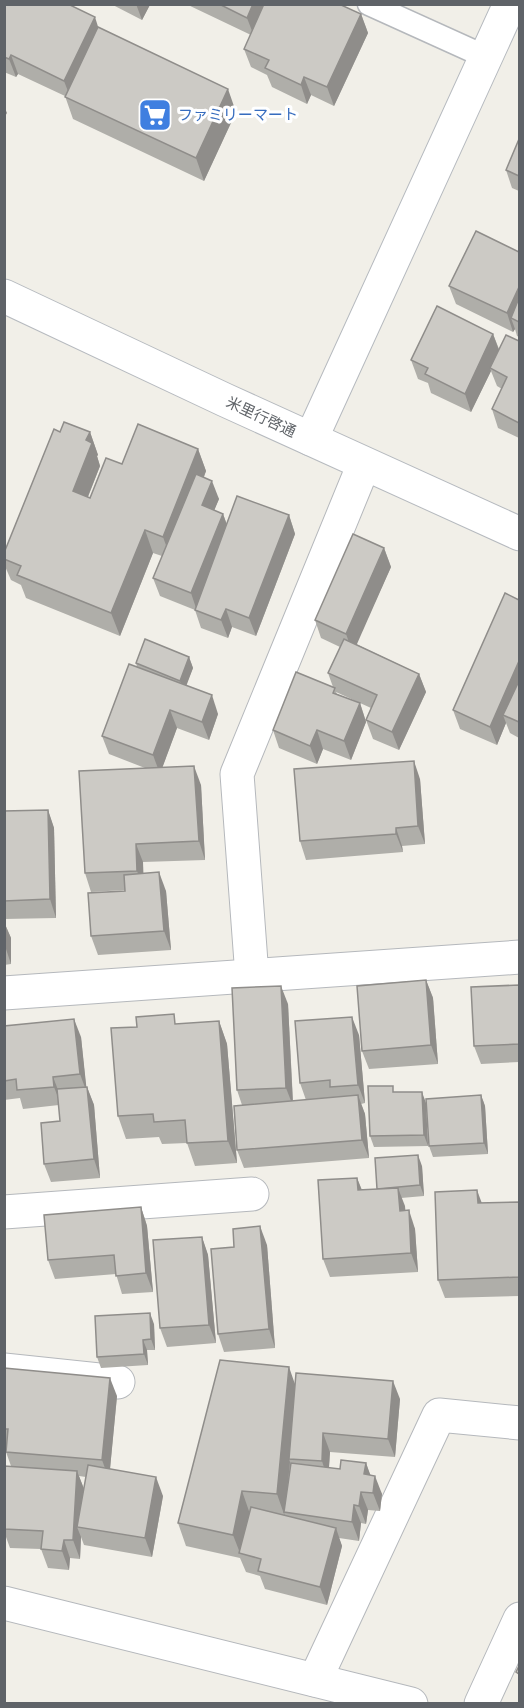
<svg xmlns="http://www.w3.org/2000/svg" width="524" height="1708" font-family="'Archivo Narrow','Noto Sans JP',sans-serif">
<rect width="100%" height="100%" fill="#f1efe8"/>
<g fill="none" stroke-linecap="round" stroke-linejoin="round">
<defs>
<polyline id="lane" points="369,4 486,57"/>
<g id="street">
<polyline points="252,976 237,774 364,464"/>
<polyline points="4,993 520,957"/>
<polyline points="4,1212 252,1194"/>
<polyline points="4,1370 118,1382"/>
<polyline points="4,1603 411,1704"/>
<polyline points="315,1680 439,1415 520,1423"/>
<polyline points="481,1704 520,1619"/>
</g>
<g id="secondary">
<polyline points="4,296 225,400 520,534"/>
<polyline points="311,439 510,4"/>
</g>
</defs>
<!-- lane casing -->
<use href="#lane" stroke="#b5b8bc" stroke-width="25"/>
<!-- street casing -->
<use href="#street" stroke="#b5b8bc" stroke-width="35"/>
<!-- secondary casing -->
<use href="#secondary" stroke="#b6babf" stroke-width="35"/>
<!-- lane -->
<use href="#lane" stroke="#fff" stroke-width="22"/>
<!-- street -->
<use href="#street" stroke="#fff" stroke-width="33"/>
<!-- secondary -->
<use href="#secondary" stroke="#fff" stroke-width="33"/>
</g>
<!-- wall -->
<g fill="#afaea9" fill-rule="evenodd">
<polygon points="4,4 98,27 236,112 204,181 73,119 65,96 18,74 16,77 4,72"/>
<polygon points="111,4 150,4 142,20"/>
<polygon points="186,4 339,4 361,14 368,33 334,106 311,95 307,104 272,87 267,75 251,67 244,49 251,35"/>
<polygon points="519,139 519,191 512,188 506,170"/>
<polygon points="519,252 519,337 517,336 515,329 513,332 456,304 449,286"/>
<polygon points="493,334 499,349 519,341 519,438 498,428 492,409 502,389 497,386 491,371 471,412 431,393 428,383 418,379 411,360"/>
<polygon points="60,432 90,432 98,455 97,456 100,466 88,497 90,498 122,464 198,449 206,471 204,477 219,499 214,510 223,514 227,525 289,515 295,534 256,636 232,627 228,638 201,628 195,610 160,596 153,578 162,556 153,553 120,636 26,598 21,585 11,580 4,564 4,553"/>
<polygon points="384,548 391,567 356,644 419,674 426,692 399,750 373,739 366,720 371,708 336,692 337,694 360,703 366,722 351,760 323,749 317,764 279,748 273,730 333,687 328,673 340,647 321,638 315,620"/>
<polygon points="519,600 519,738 510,733 506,723 497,745 460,729 453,710"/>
<polygon points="189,657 193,668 186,685 218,714 209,740 177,728 162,768 201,785 205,860 143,862 143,874 166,891 171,950 98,955 91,936 125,890 91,892 85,873 145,768 109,754 102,736 137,667 136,663"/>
<polygon points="420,779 425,844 402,846 403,852 306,860 300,841"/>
<polygon points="48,810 54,828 56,918 4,919 4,811"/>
<polygon points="4,922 11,938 11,964 4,965"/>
<polygon points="426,980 433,998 438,1064 369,1069 362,1051"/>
<polygon points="519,985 519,1062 481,1064 474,1046"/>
<polygon points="288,1004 293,1101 306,1100 300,1083 359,1035 365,1103 361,1104 365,1114 369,1158 244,1168 237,1150 242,1105 237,1090"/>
<polygon points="219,1021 227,1044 237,1163 195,1166 187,1143 162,1144 159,1137 126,1139 118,1116 178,1024"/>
<polygon points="4,1026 81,1037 86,1087 87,1087 94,1105 100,1178 51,1182 44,1164 60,1121 59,1105 23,1109 20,1098 4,1100"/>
<polygon points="481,1095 485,1106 488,1154 433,1157 429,1146"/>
<polygon points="426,1103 428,1146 374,1147 370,1136"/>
<polygon points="422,1166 424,1196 401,1198 405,1210 415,1229 418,1272 330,1277 323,1259 357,1178 362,1190 377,1189"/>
<polygon points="519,1202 519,1296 445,1298 438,1280 482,1203"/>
<polygon points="141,1207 147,1226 153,1292 122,1294 116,1274 55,1279 48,1260"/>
<polygon points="202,1237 208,1255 216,1343 167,1347 160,1328"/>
<polygon points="267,1245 275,1348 224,1352 218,1334 234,1247"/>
<polygon points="154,1324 155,1350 147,1350 148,1365 101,1368 97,1357"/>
<path d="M4 1368 117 1396 110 1469 163 1496 152 1557 84 1545 81 1537 80 1559 70 1558 69 1570 48 1568 41 1549 10 1548 6 1537H4V1466H11L6 1452V1447H4ZM79 1476 86 1477 84 1489Z"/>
<polygon points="295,1383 400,1399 395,1457 330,1452 329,1468 340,1469 366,1463 370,1475 382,1494 380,1511 368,1510 366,1524 361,1523 359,1541 339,1538 342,1546 327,1605 265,1589 260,1576 246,1572 240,1558 186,1546 178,1523"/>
</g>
<!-- shaded-wall -->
<g fill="#8f8d8a">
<polygon points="136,4 150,5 142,20"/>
<polygon points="253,4 269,4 254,36 247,18"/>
<polygon points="361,14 368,33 334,106 327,87"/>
<polygon points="95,17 101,36 71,99 64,81"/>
<polygon points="11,55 18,74 16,77 9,59"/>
<polygon points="304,77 311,95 307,104 301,85"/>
<polygon points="228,89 236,112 204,181 196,158"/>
<polygon points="4,106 7,113 4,118"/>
<polygon points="519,287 519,319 511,318 515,329 513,332 507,313"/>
<polygon points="493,334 500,353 490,368 491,371 471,412 465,394"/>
<polygon points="90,432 98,455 97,456 100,466 81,514 73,491 86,440"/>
<polygon points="198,449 206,471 171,559 163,537"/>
<polygon points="212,481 219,499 209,523 202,505"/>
<polygon points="223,514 230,533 197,611 191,593"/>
<polygon points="289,515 295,534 256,636 249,618"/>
<polygon points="145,530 153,553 120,636 111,613"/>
<polygon points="384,548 391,567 353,653 346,634"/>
<polygon points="226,609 232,627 228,638 221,620"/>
<polygon points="189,657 193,668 184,692 180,681"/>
<polygon points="519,661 519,694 503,715 506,723 497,745 490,727"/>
<polygon points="419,674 426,692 399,750 392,732"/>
<polygon points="212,695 218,714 209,740 202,722"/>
<polygon points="360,703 366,722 351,760 344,741"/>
<polygon points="170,710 177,728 160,774 153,755"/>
<polygon points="317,730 323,749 317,764 310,746"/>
<polygon points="414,761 420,779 425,844 418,826"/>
<polygon points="194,766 201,785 205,860 199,841"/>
<polygon points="48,810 54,828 56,918 50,899"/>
<polygon points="396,828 402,846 403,852 396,834"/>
<polygon points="136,844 143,862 144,889 137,871"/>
<polygon points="159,872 166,891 171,950 164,931"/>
<polygon points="4,922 11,938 11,964 5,946"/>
<polygon points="426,980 433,998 438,1064 431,1045"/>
<polygon points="281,986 288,1004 293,1106 286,1088"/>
<polygon points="352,1017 359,1035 365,1103 358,1085"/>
<polygon points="74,1019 81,1037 87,1093 80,1074"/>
<polygon points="219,1021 227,1044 237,1163 228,1141"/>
<polygon points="53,1077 60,1095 61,1105 54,1087"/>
<polygon points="87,1087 94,1105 100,1178 94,1159"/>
<polygon points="422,1092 426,1103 428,1146 424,1135"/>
<polygon points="358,1095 365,1114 369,1158 362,1140"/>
<polygon points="481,1095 485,1106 488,1154 484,1143"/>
<polygon points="418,1155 422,1166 424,1196 420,1185"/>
<polygon points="357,1178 364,1196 358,1190"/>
<polygon points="398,1188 405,1206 407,1229 400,1211"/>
<polygon points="477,1190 484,1209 478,1203"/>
<polygon points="141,1207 147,1226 153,1292 146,1273"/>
<polygon points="409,1210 415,1229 418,1272 411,1253"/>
<polygon points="260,1226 267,1245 275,1348 269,1329"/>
<polygon points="202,1237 208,1255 216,1343 209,1325"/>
<polygon points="150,1313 154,1324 155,1350 151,1339"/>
<polygon points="143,1340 147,1350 148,1365 144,1354"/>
<polygon points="289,1367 297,1390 289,1459 290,1462 285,1512 284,1512 285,1517 277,1494"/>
<polygon points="110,1378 117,1396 109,1479 102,1460"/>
<polygon points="393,1381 400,1399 395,1457 388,1439"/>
<polygon points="323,1433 330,1452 328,1480 322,1461"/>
<polygon points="366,1463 373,1482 364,1474"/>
<polygon points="77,1471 84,1489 77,1527 81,1537 80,1559 73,1540"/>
<polygon points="375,1476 382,1494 380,1511 373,1493"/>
<polygon points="156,1477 163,1496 152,1557 145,1538"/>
<polygon points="242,1491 250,1514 240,1553 233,1535"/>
<polygon points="361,1492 368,1510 366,1524 359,1506"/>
<polygon points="354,1505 361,1523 359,1541 352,1522"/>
<polygon points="336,1528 342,1546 327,1605 320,1587"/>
<polygon points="64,1540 70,1558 69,1570 62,1551"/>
</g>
<!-- building -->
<g fill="#cccac5" stroke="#8f8d8a" stroke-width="1.5">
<polygon points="4,4 68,4 95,17 64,81 11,55 9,59 4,57"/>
<polygon points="219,4 253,4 247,18"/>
<polygon points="264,4 339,4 361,14 327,87 304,77 301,85 265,68 269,60 244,49"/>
<polygon points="98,27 228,89 196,158 65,97"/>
<polygon points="519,139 519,176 506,170"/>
<polygon points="476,231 519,252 519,287 507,313 449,286"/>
<polygon points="519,298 519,322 511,318"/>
<polygon points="437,306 493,334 465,394 425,374 428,368 411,360"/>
<polygon points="506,335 519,341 519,423 492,409 507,377 490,368"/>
<polygon points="64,422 90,432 86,440 92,443 73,491 90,498 106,458 122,464 138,424 198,449 163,537 145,530 111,613 17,575 21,566 4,559 4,553 54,429 60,432"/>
<polygon points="196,474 212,481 202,505 223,514 191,593 153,578"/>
<polygon points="237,496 289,515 249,618 226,609 221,620 195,610"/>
<polygon points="353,534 384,548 346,634 315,620"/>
<polygon points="505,593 519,600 519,661 490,727 453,710"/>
<polygon points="145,639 189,657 180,681 136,663"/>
<polygon points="344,639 419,674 392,732 366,720 377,695 328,673"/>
<polygon points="129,664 212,695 202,722 170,710 153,755 102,736"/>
<polygon points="296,672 335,688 333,693 360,703 344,741 317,730 310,746 273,730"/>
<polygon points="519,681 519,722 503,715"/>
<polygon points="414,761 418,826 396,828 396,834 300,841 294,769"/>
<polygon points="194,766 199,841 136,844 137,871 85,873 79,771"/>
<polygon points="48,810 50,899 4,901 4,811"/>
<polygon points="159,872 164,931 91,936 88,893 125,891 124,875"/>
<polygon points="426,980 431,1045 362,1051 357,986"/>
<polygon points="519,985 519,1044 474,1046 471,987"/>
<polygon points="281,986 286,1088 237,1090 232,988"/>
<polygon points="174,1014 175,1024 219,1021 228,1141 187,1143 185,1120 154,1122 153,1114 118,1116 111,1028 137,1027 136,1017"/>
<polygon points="352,1017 358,1085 330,1087 330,1080 300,1083 295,1021"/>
<polygon points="74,1019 80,1074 53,1077 54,1087 17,1090 16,1079 4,1081 4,1026"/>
<polygon points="368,1086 393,1086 393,1092 422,1092 424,1135 370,1136"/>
<polygon points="87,1087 94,1159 44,1164 41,1123 60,1121 57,1089"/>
<polygon points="358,1095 362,1140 237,1150 234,1106"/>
<polygon points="481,1095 484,1143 429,1146 426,1099"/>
<polygon points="418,1155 420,1185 377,1189 375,1158"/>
<polygon points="357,1178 358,1190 398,1188 400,1211 409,1210 411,1253 323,1259 318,1180"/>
<polygon points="477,1190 478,1203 519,1202 519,1277 438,1280 435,1192"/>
<polygon points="141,1207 146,1273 116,1276 114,1255 48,1260 44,1215"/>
<polygon points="260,1226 269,1329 218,1334 211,1249 234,1247 233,1229"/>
<polygon points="202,1237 209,1325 160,1328 153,1240"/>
<polygon points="150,1313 151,1339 143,1340 144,1354 97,1357 95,1316"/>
<polygon points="220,1360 289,1367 277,1494 242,1491 233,1535 178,1523"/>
<polygon points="4,1368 110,1378 102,1460 6,1452 8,1429 4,1429"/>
<polygon points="296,1373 393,1381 388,1439 323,1433 322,1461 289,1459"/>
<polygon points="341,1460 366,1463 364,1474 375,1476 373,1493 361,1492 359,1506 354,1505 352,1522 284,1512 291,1463 340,1469"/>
<polygon points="88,1465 156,1477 145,1538 77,1527"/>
<polygon points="4,1466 77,1471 73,1540 64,1540 62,1551 41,1549 43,1531 4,1529"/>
<polygon points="251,1507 336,1528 320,1587 258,1571 261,1559 239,1553"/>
<polygon points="519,1666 519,1674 516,1672"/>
</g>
<!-- icons -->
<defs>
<symbol id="supermarket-square" viewBox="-11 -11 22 22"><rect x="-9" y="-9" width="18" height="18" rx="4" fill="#3f7fe0" stroke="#fff"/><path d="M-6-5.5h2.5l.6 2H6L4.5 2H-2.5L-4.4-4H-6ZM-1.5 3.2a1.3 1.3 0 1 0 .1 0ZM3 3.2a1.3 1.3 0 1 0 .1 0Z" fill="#fff"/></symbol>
</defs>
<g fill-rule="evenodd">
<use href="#supermarket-square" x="136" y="96" width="38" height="38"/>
</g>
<g text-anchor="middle" stroke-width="6" stroke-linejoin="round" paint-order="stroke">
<!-- shop labels -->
<g font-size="15" fill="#366cbe" stroke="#fff" text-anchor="start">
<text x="178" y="120">ファミリーマート</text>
</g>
<!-- street labels -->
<g font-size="15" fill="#5f6368" stroke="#fff">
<text transform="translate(261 417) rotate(25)" y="5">米里行啓通</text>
</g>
</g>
<!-- border -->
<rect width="524" height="1708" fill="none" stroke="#5f6368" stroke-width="12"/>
</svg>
